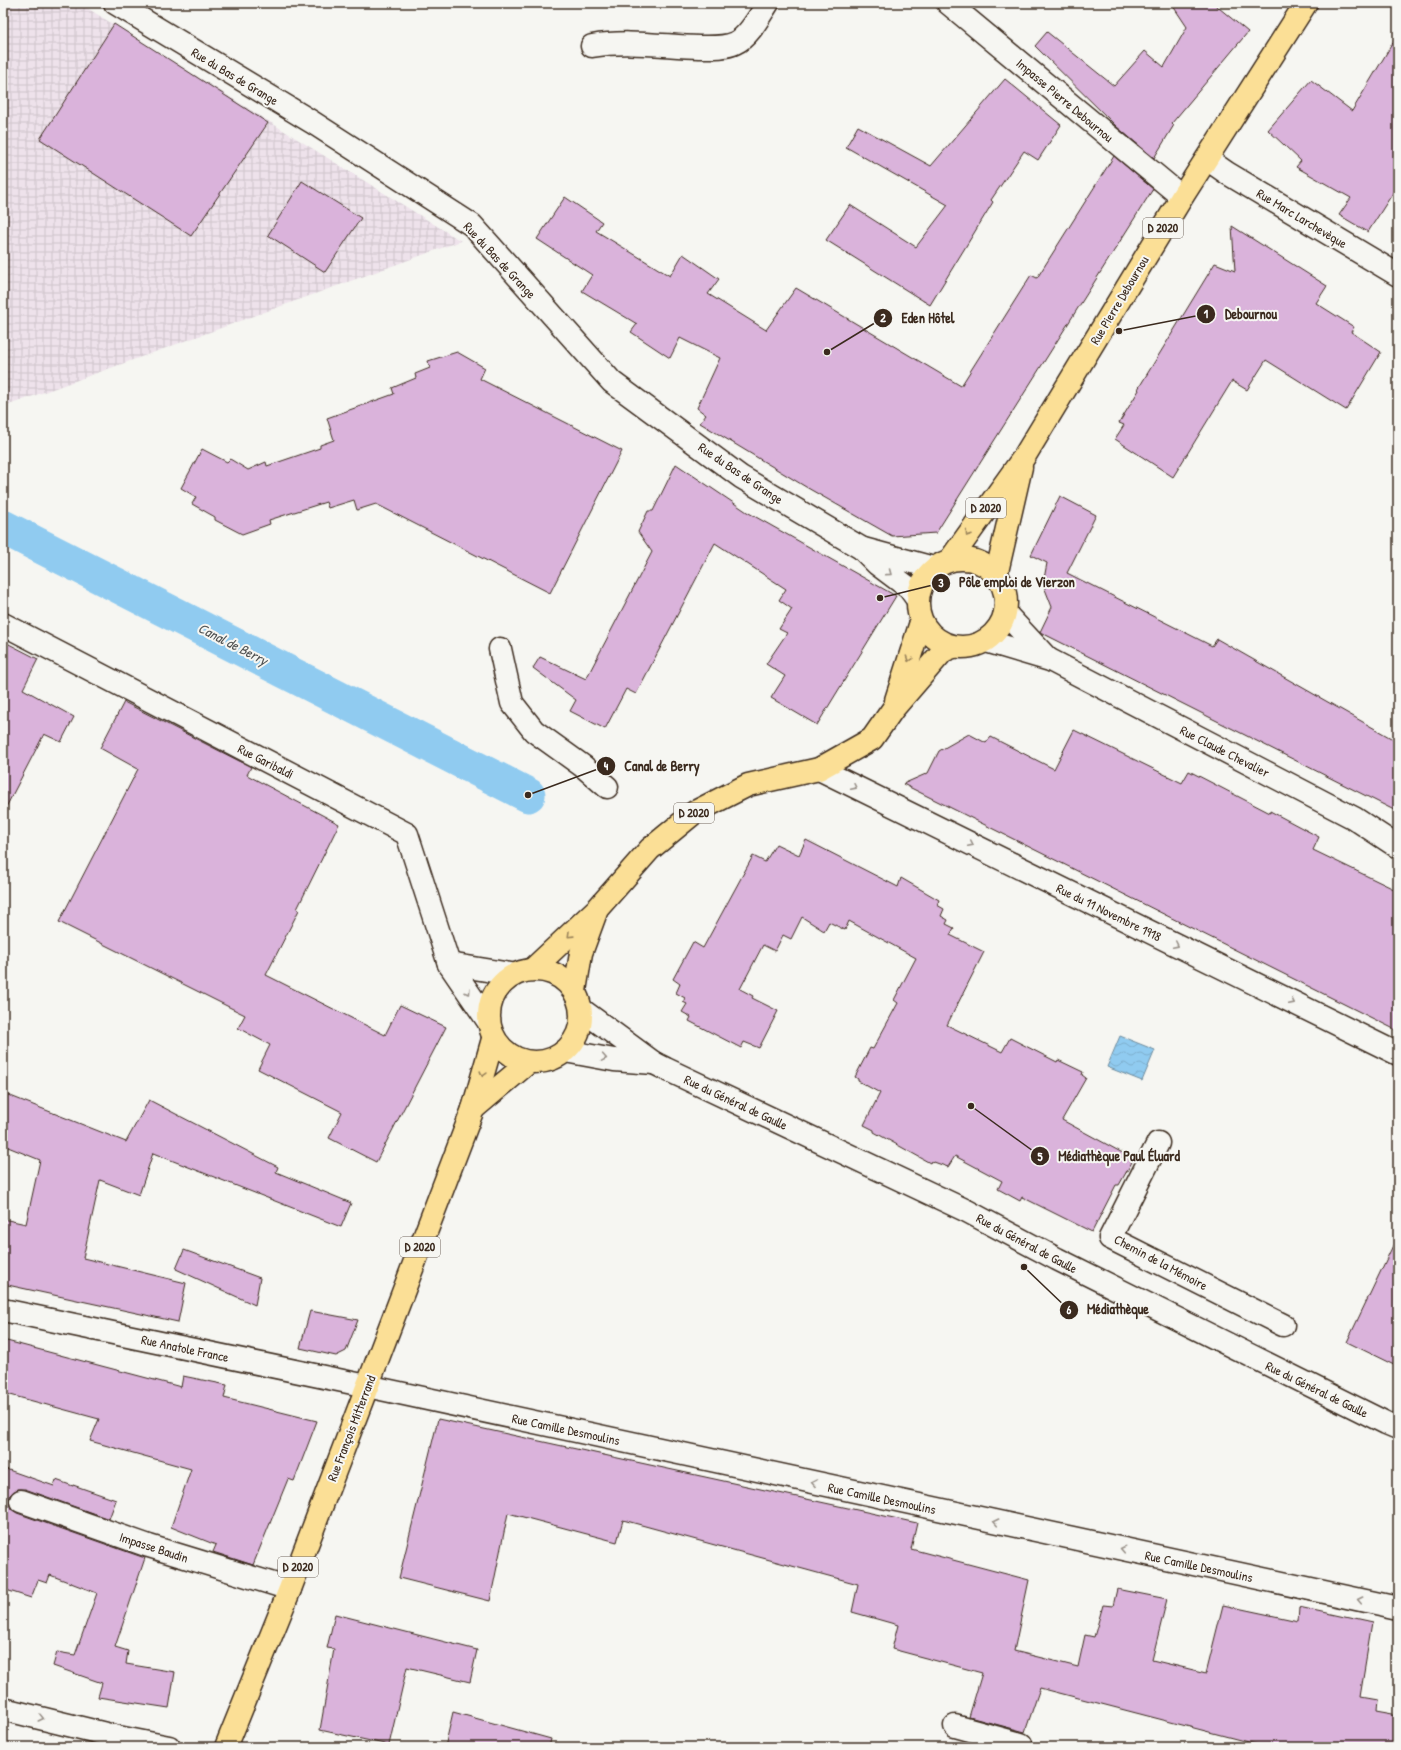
<svg xmlns="http://www.w3.org/2000/svg" width="1401" height="1750" font-family="'Patrick Hand',sans-serif">
<defs>
<pattern id="industrial-grid" width="8" height="8" patternUnits="userSpaceOnUse"><rect width="8" height="8" fill="#eee2eb"/><path d="M0 4h8M4 0v8" fill="none" stroke="#cdc2c9"/></pattern>
<pattern id="water-waves" width="16" height="10" patternUnits="userSpaceOnUse"><rect width="16" height="10" fill="#90cbf0"/><path d="M0 5q4-4 8 0t8 0" fill="none" stroke="#7daecd"/></pattern>
</defs>
<rect width="100%" height="100%" fill="#f6f6f2"/>
<filter id="ink" filterUnits="userSpaceOnUse"><feTurbulence type="fractalNoise" baseFrequency=".025" numOctaves="2"/><feDisplacementMap in="SourceGraphic" scale="8" xChannelSelector="R" yChannelSelector="G"/><feConvolveMatrix kernelMatrix="1 2 1 2 8 2 1 2 1" color-interpolation-filters="sRGB"/></filter>
<g filter="url(#ink)">
<!-- industrial -->
<polygon fill="url(#industrial-grid)" points="3,3 79,3 461,241 3,407"/>
<!-- water -->
<polygon fill="url(#water-waves)" stroke="#6e8b9c" points="1120,1036 1155,1050 1142,1081 1107,1067"/>
<g fill="none" stroke-linecap="round" stroke-linejoin="round">
<!-- canal -->
<polyline stroke="#90cbf0" stroke-width="35" points="3,527 528,795"/>
</g>
<!-- building -->
<g fill="#dab3db" stroke="#3b2a1e">
<polygon points="1171,3 1213,3 1248,32 1172,123 1174,125 1154,158 1117,127 1035,46 1047,32 1114,86 1145,51 1164,67 1187,27"/>
<polygon points="114,24 268,123 191,236 40,139"/>
<polygon points="1398,34 1398,185 1368,232 1339,215 1351,198 1296,167 1301,161 1268,130 1311,80 1352,111"/>
<polygon points="1005,79 1061,125 1038,160 1024,151 991,200 993,202 930,305 826,240 850,205 916,247 948,205 846,147 858,126 931,166"/>
<polygon points="1114,156 1153,189 936,533 892,536 806,487 700,423 706,415 697,408 720,358 680,338 670,358 631,332 637,324 582,291 592,275 537,239 565,197 602,222 596,231 670,276 683,254 719,279 708,294 766,330 796,288 961,386 1031,275 1037,278"/>
<polygon points="302,181 361,218 325,272 268,235"/>
<polygon points="1232,226 1327,286 1316,303 1354,327 1351,332 1381,352 1346,410 1266,360 1247,390 1232,381 1173,477 1115,439 1124,425 1119,423 1139,390 1138,389 1215,263 1235,271"/>
<polygon points="457,352 485,368 480,379 622,451 550,593 376,504 357,510 354,500 328,508 326,502 269,520 270,524 242,534 215,520 215,517 192,504 196,497 181,488 202,449 227,462 230,459 248,470 266,462 267,466 320,448 320,445 334,440 327,418 394,394 392,388 416,378 415,374 430,368 428,361"/>
<polygon points="676,464 747,512 896,596 817,725 771,698 785,676 766,664 787,633 779,629 792,609 779,600 786,589 715,543 636,694 626,689 605,729 570,711 576,700 533,668 540,657 586,679 652,552 638,532 648,511 653,511"/>
<polygon points="1060,496 1096,515 1067,573 1212,646 1217,639 1398,742 1398,812 1040,632 1052,607 1043,584 1047,563 1031,555"/>
<polygon points="3,641 38,659 23,689 74,717 61,742 44,734 3,813"/>
<polygon points="124,702 251,767 247,775 339,824 297,909 299,910 266,975 385,1035 400,1005 446,1027 376,1162 329,1138 342,1112 258,1069 270,1045 238,1028 245,1015 59,922 138,769 100,748"/>
<polygon points="1074,730 1182,783 1189,771 1270,813 1270,811 1319,837 1313,850 1398,891 1398,1031 903,784 928,773 939,751 969,734 986,743 991,737 1054,769"/>
<polygon points="806,840 898,887 901,878 939,900 937,905 944,909 941,916 948,920 946,924 954,928 950,935 984,952 947,1025 1002,1052 1010,1038 1057,1062 1058,1060 1083,1072 1082,1075 1086,1078 1062,1120 1130,1157 1129,1160 1132,1162 1119,1185 1116,1185 1092,1232 1022,1197 1020,1201 998,1189 1002,1181 955,1156 948,1167 931,1161 930,1163 874,1132 874,1130 864,1125 880,1093 858,1081 858,1079 855,1077 870,1048 873,1049 898,1003 894,1000 916,958 849,921 845,930 829,922 824,931 802,917 791,939 783,935 775,951 763,945 740,989 753,996 752,998 778,1011 759,1048 744,1042 741,1048 689,1021 691,1017 682,1012 687,1004 683,1002 685,998 676,993 680,984 673,979 693,942 703,948 753,856 765,862 776,844 799,855"/>
<polygon points="3,1093 126,1142 149,1100 278,1167 276,1172 351,1203 341,1227 153,1153 139,1195 100,1180 83,1258 186,1283 178,1322 3,1284 3,1219 26,1224 40,1160 3,1145"/>
<polygon points="1398,1235 1398,1367 1347,1342"/>
<polygon points="184,1250 260,1278 255,1305 176,1269"/>
<polygon points="310,1311 358,1320 346,1351 336,1356 300,1348"/>
<polygon points="3,1340 181,1387 183,1376 227,1385 224,1398 317,1421 294,1481 288,1479 253,1565 213,1552 216,1545 171,1527 191,1469 90,1441 99,1419 3,1393"/>
<polygon points="438,1419 917,1523 911,1549 1029,1580 1014,1651 1078,1667 1085,1635 1094,1637 1103,1605 1113,1606 1117,1589 1167,1599 1152,1660 1206,1673 1223,1605 1298,1621 1299,1607 1372,1623 1360,1696 1377,1699 1376,1712 1398,1716 1398,1747 1267,1747 1040,1688 1025,1732 969,1717 982,1673 892,1649 898,1625 852,1612 858,1584 623,1520 617,1542 508,1513 490,1601 399,1578"/>
<polygon points="3,1468 54,1486 56,1480 73,1486 73,1485 116,1500 109,1519 25,1489 18,1489 13,1492 9,1496 9,1503 11,1509 17,1513 145,1558 115,1647 128,1651 126,1664 175,1672 169,1708 98,1697 102,1683 53,1666 57,1652 75,1655 97,1593 50,1575 47,1583 38,1580 31,1598 3,1589"/>
<polygon points="335,1614 477,1650 470,1682 407,1667 389,1745 320,1730 334,1649 327,1648"/>
<polygon points="453,1712 551,1739 549,1747 445,1747"/>
</g>
<g fill="none" stroke-linecap="round" stroke-linejoin="round">
<defs>
<g id="minor">
<polyline points="115,3 312,122 472,225 612,382 741,477 861,548 877,564 909,588 917,599"/>
<polyline points="948,3 1182,197"/>
<path d="M592 46C627 40 664 46 699 47 710 47 725 48 735 43 749 37 760 15 768 3"/>
<polyline points="1207,159 1227,173 1398,275"/>
<polyline points="864,549 934,568"/>
<polyline points="1005,613 1047,658"/>
<polyline points="3,624 407,834 449,964 488,1021"/>
<polyline points="986,641 1050,660 1354,818 1398,847"/>
<polyline points="500,649 512,703 534,731 584,767 607,787"/>
<polyline points="819,769 1398,1054"/>
<polyline points="449,964 511,974"/>
<polyline points="582,1010 654,1063 666,1069 967,1211 1057,1259 1386,1423 1398,1428"/>
<polyline points="565,1051 614,1060 654,1063"/>
<polyline points="1158,1143 1110,1238 1283,1325"/>
<polyline points="3,1310 367,1386 1398,1608"/>
<polyline points="21,1501 149,1546 290,1589"/>
<polyline points="3,1709 118,1737 169,1747"/>
<polyline points="955,1726 1021,1744 1020,1747"/>
</g>
<g id="major">
<circle cx="962" cy="603" r="44"/>
<polyline points="950,560 1024,457 1182,197 1306,3"/>
<polyline points="996,576 1021,467"/>
<polyline points="896,700 921,622"/>
<polyline points="534,968 598,908 650,849 695,812 748,785 819,769 872,739 893,709 943,651 953,647"/>
<circle cx="535" cy="1016" r="46"/>
<polyline points="575,991 581,953 596,912"/>
<polyline points="473,1109 529,1062"/>
<polyline points="226,1747 290,1589 473,1109 493,1039"/>
</g>
</defs>
<!-- minor casing -->
<use href="#minor" stroke="#3b2a1e" stroke-width="25"/>
<!-- major casing -->
<use href="#major" stroke="#3b2a1e" stroke-width="25"/>
<!-- minor -->
<use href="#minor" stroke="#f6f6f2" stroke-width="22"/>
<!-- major -->
<use href="#major" stroke="#fbdf96" stroke-width="22"/>
</g>
<!-- one-way arrows -->
<defs><path id="oneway-chevron" d="M-2-3.5L2.5 0L-2 3.5" fill="none" stroke-width="1.6" stroke-linecap="round" stroke-linejoin="round"/></defs>
<g stroke="#9b845a">
<use href="#oneway-chevron" transform="translate(968 534) rotate(124)"/>
<use href="#oneway-chevron" transform="translate(909 659) rotate(108)"/>
<use href="#oneway-chevron" transform="translate(570 935) rotate(136)"/>
<use href="#oneway-chevron" transform="translate(483 1074) rotate(106)"/>
</g>
<g stroke="#989088">
<use href="#oneway-chevron" transform="translate(889 573) rotate(37)"/>
<use href="#oneway-chevron" transform="translate(854 787) rotate(26)"/>
<use href="#oneway-chevron" transform="translate(971 844) rotate(26)"/>
<use href="#oneway-chevron" transform="translate(1176 945) rotate(26)"/>
<use href="#oneway-chevron" transform="translate(468 992) rotate(56)"/>
<use href="#oneway-chevron" transform="translate(1292 1002) rotate(26)"/>
<use href="#oneway-chevron" transform="translate(604 1058) rotate(10)"/>
<use href="#oneway-chevron" transform="translate(814 1483) rotate(-168)"/>
<use href="#oneway-chevron" transform="translate(996 1522) rotate(-168)"/>
<use href="#oneway-chevron" transform="translate(1123 1549) rotate(-168)"/>
<use href="#oneway-chevron" transform="translate(1360 1600) rotate(-168)"/>
<use href="#oneway-chevron" transform="translate(41 1718) rotate(14)"/>
</g>
</g>
<g text-anchor="middle" stroke-width="4" stroke-linejoin="round" paint-order="stroke">
<!-- shield labels -->
<g fill="#f6f6f2" stroke="#73675e" stroke-width="1">
<rect x="1143" y="218" width="40" height="20" rx="3"/>
<rect x="966" y="498" width="40" height="20" rx="3"/>
<rect x="674" y="803" width="40" height="20" rx="3"/>
<rect x="400" y="1237" width="40" height="20" rx="3"/>
<rect x="278" y="1557" width="40" height="20" rx="3"/>
</g>
<g font-size="12" font-weight="bold" fill="#3b2a1e">
<text x="1163" y="232">D 2020</text>
<text x="986" y="512">D 2020</text>
<text x="694" y="817">D 2020</text>
<text x="420" y="1251">D 2020</text>
<text x="298" y="1571">D 2020</text>
</g>
<!-- street labels -->
<g font-size="13" fill="#3b2a1e" stroke="#f6f6f2">
<text transform="translate(235 76) rotate(31)" y="5">Rue du Bas de Grange</text>
<text transform="translate(1065 100) rotate(40)" y="5">Impasse Pierre Debournou</text>
<text transform="translate(1302 218) rotate(31)" y="5">Rue Marc Larchevèque</text>
<text transform="translate(500 260) rotate(47)" y="5">Rue du Bas de Grange</text>
<text transform="translate(1119 300) rotate(-59)" y="5">Rue Pierre Debournou</text>
<text transform="translate(741 473) rotate(34)" y="5">Rue du Bas de Grange</text>
<text transform="translate(1225 751) rotate(27)" y="5">Rue Claude Chevalier</text>
<text transform="translate(266 761) rotate(27)" y="5">Rue Garibaldi</text>
<text transform="translate(1109 912) rotate(26)" y="5">Rue du 11 Novembre 1918</text>
<text transform="translate(736 1102) rotate(25)" y="5">Rue du Général de Gaulle</text>
<text transform="translate(1027 1243) rotate(28)" y="5">Rue du Général de Gaulle</text>
<text transform="translate(1161 1262) rotate(28)" y="5">Chemin de la Mémoire</text>
<text transform="translate(185 1348) rotate(12)" y="5">Rue Anatole France</text>
<text transform="translate(1317 1389) rotate(26)" y="5">Rue du Général de Gaulle</text>
<text transform="translate(351 1428) rotate(-69)" y="5">Rue François Mitterrand</text>
<text transform="translate(566 1429) rotate(12)" y="5">Rue Camille Desmoulins</text>
<text transform="translate(882 1498) rotate(12)" y="5">Rue Camille Desmoulins</text>
<text transform="translate(154 1547) rotate(18)" y="5">Impasse Baudin</text>
<text transform="translate(1199 1566) rotate(12)" y="5">Rue Camille Desmoulins</text>
</g>
<!-- water labels -->
<g font-size="14" font-style="italic" fill="#505252" stroke="#f6f6f2">
<text transform="translate(233 644) rotate(27)" y="5">Canal de Berry</text>
</g>
</g>
<!-- callouts -->
<path fill="none" stroke="#3b2a1e" stroke-width="1.5" d="M1119 331L1206 314M827 352L883 318M880 598L941 583M528 795L606 766M971 1106L1040 1156M1024 1267L1069 1310"/>
<g fill="#3b2a1e" stroke="#f6f6f2" stroke-width="1.5">
<circle cx="1119" cy="331" r="4"/>
<circle cx="827" cy="352" r="4"/>
<circle cx="880" cy="598" r="4"/>
<circle cx="528" cy="795" r="4"/>
<circle cx="971" cy="1106" r="4"/>
<circle cx="1024" cy="1267" r="4"/>
<circle cx="1206" cy="314" r="10"/>
<circle cx="883" cy="318" r="10"/>
<circle cx="941" cy="583" r="10"/>
<circle cx="606" cy="766" r="10"/>
<circle cx="1040" cy="1156" r="10"/>
<circle cx="1069" cy="1310" r="10"/>
</g>
<g font-size="12" text-anchor="middle" font-weight="bold" fill="#fff">
<text x="1206" y="318">1</text>
<text x="883" y="322">2</text>
<text x="941" y="587">3</text>
<text x="606" y="770">4</text>
<text x="1040" y="1161">5</text>
<text x="1069" y="1314">6</text>
</g>
<g font-size="14" text-anchor="middle" font-weight="bold" fill="#3b2a1e" stroke="#f6f6f2" stroke-width="4" stroke-linejoin="round" paint-order="stroke">
<text x="1251" y="319">Debournou</text>
<text x="928" y="323">Eden Hôtel</text>
<text x="1017" y="587">Pôle emploi de Vierzon</text>
<text x="662" y="771">Canal de Berry</text>
<text x="1119" y="1161">Médiathèque Paul Éluard</text>
<text x="1118" y="1314">Médiathèque</text>
</g>
<!-- margin -->
<rect width="1401" height="1750" fill="none" stroke="#f6f6f2" stroke-width="16"/>
<rect x="8" y="8" width="1385" height="1734" fill="none" stroke="#3b2a1e" stroke-width="1.5" filter="url(#ink)"/>
</svg>
